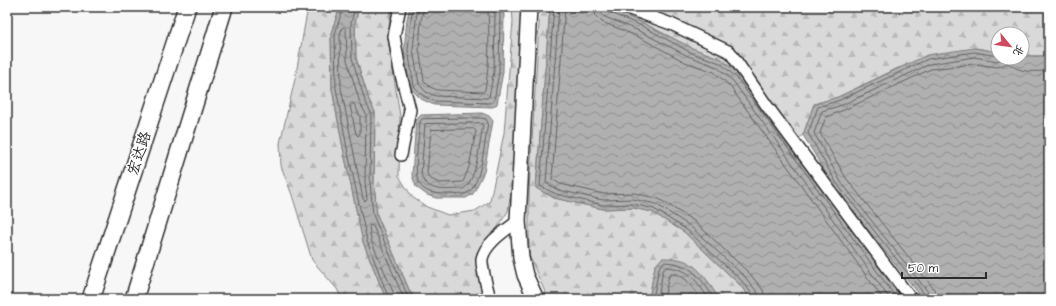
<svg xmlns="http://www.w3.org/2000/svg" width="1056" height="306" font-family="'Architects Daughter','LXGW WenKai TC',sans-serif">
<defs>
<pattern id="forest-firs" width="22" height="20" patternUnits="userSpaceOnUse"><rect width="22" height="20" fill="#d9d9d9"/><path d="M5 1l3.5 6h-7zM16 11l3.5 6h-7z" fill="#bababa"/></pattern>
<pattern id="water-waves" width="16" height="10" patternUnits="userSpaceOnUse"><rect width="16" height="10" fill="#b0b0b0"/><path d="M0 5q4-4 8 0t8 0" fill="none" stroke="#8f8f8f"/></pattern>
</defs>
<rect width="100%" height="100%" fill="#f7f7f7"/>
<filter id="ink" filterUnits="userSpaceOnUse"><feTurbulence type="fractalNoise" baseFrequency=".025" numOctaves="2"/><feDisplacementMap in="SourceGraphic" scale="8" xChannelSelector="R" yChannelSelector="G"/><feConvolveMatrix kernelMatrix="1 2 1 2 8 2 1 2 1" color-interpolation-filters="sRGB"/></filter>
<g filter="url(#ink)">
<!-- forest -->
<g fill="url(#forest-firs)" stroke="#828282">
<polygon points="308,7 340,7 331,33 332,89 343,148 363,242 386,299 342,299 337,289 312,260 292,195 281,166 280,143 295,79"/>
<polygon points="359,7 391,7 388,39 400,116 399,176 412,197 427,207 448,215 475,211 490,201 504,133 513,21 512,7 525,7 514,172 508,211 496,230 482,248 485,299 415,299 411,294 377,215 374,182 375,112 369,100 356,58 355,23"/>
<polygon points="540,7 550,7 536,188 554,198 603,209 633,208 652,212 684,232 739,284 751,299 719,299 703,275 655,266 649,299 548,299 529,255 529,192"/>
<polygon points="606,7 1049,7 1049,56 1022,56 1022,34 998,34 998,52 975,48 898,68 838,97 814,104 803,135 796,141 909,299 902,299 765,110 722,59 692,48 643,23"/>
</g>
<!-- water -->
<g fill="url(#water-waves)" stroke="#7b7b7b">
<polygon points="340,7 359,7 355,23 356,58 369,100 375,112 374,182 377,215 413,299 386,299 363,242 343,148 332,89 331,33"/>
<polygon points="410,7 502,7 504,15 503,72 497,104 493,107 434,105 421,99 410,88 404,50 407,19"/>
<polygon points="550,7 606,7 643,23 692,48 722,59 740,75 902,299 751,299 739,284 684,232 652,212 633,208 603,209 554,198 536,188"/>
<polygon points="975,48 998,52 998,58 1022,58 1022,56 1049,56 1049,299 923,299 834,187 803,135 814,104 838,97 927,55"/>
<polygon points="482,113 489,116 493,121 484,172 473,194 466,198 436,198 427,195 416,187 412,175 416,120 421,115"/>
<path d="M662 258C667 258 673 258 678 259 698 262 709 283 719 299H649L655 266Z"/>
</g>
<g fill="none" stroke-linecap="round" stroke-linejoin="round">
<!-- shore -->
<g stroke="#606060" stroke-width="1">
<polyline points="343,7 335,34 336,88 347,148 367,241 389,299"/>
<polyline points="355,7 351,23 352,58 365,101 371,113 370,182 373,215 409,299"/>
<polyline points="413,7 411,20 408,50 414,86 423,96 434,101 491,103 494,101 499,72 500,16 499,7"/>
<polyline points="418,7 416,20 413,50 419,84 426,92 436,96 487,98 489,97 494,71 495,16 494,7"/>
<path d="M424 7 421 21 419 49 424 81 430 87 437 90 483 92 485 90C490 63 489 35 488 7"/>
<polyline points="554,7 540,186 556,194 603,205 633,204 654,209 687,230 742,281 753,295 754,299"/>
<polyline points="559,7 546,183 558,190 603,200 633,199 656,204 690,226 745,277 758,293 759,299"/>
<polyline points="565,7 552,179 560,184 604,194 634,193 659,199 694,221 749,273 763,290 765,299"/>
<polyline points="594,7 596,16 602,22 637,36 685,62 714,72 729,85 883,299"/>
<polyline points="600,7 601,13 605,17 639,31 688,56 717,67 733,81 890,299"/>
<polyline points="605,7 606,11 642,26 690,52 720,63 737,78 897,299"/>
<polygon points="344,27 346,29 347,60 360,103 366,114 365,182 367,199 365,201 363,199 341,88 340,35 342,28"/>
<polygon points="352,103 354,104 360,116 360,134 358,136 356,134 350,105"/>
<path d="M481 118 486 119 488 123C485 139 482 179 470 191 465 196 453 194 446 194 437 194 424 193 419 183 413 173 419 135 420 122L422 119Z"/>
<path d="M480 123 483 125C480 139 477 182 463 189 447 189 427 194 421 174L425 124Z"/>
<polygon points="474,129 476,131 469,167 463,182 439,183 429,178 427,173 431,130"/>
<polyline points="395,299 394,294 371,240 369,227 370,225 373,226 404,299"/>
<path d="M653 299 659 268 664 262C694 264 699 277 715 299"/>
<path d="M658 299 663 270 667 267C691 269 696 281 709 299"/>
<path d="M664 299 669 275 671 274C686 274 693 288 701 299"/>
<polyline points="926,299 925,295 837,184 808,133 818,107 840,100 928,59 974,52 998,56"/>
<polyline points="931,299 928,292 841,182 814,133 822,111 842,105 930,64 974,57 997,61 1004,58"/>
<path d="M937 299 934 289 846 178 820 133 826 117 844 110 931 69 974 64 998 67 1008 63C1023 74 1031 71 1049 71"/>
</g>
<defs>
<g id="street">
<polyline points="400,7 394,36 400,71 410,110 401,155"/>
<polyline points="624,7 671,24 730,52 767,106 911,299"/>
<path d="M490 299C488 290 481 267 482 259 485 243 506 230 518 221"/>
</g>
<polyline id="secondary" points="529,7 518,221 521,258 525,275 536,299"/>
<g id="primary">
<polyline points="91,299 187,7"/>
<polyline points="134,299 224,7"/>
</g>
</defs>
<!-- street casing -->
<use href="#street" stroke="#2b2b2b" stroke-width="14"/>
<!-- secondary casing -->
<use href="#secondary" stroke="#2b2b2b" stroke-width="18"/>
<!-- primary casing -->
<use href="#primary" stroke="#2b2b2b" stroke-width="20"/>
<!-- street -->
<use href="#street" stroke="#fff" stroke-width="11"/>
<!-- secondary -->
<use href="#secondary" stroke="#fff" stroke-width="15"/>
<!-- primary -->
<use href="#primary" stroke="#fff" stroke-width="17"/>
</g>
</g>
<g text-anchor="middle" stroke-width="3" stroke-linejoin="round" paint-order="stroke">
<!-- street labels -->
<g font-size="15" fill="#2b2b2b" stroke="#fff">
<text transform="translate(139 153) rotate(-72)" y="5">宏达路</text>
</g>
</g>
<!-- margin -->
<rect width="1056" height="306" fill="none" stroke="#fff" stroke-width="24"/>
<rect x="12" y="12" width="1032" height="282" fill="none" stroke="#2b2b2b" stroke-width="1.5" filter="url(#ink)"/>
<!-- north arrow -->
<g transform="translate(1010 46) rotate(119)"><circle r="19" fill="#ffffff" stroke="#aaaaaa"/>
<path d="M0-3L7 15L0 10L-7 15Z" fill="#d1495b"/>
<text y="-6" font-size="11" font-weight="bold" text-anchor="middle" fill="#2b2b2b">北</text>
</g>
<!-- scale -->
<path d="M902 272v6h84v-6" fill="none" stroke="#2b2b2b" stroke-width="2"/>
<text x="908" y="272" font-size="12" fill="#2b2b2b" stroke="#ffffff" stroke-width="3" paint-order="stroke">50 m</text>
</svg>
